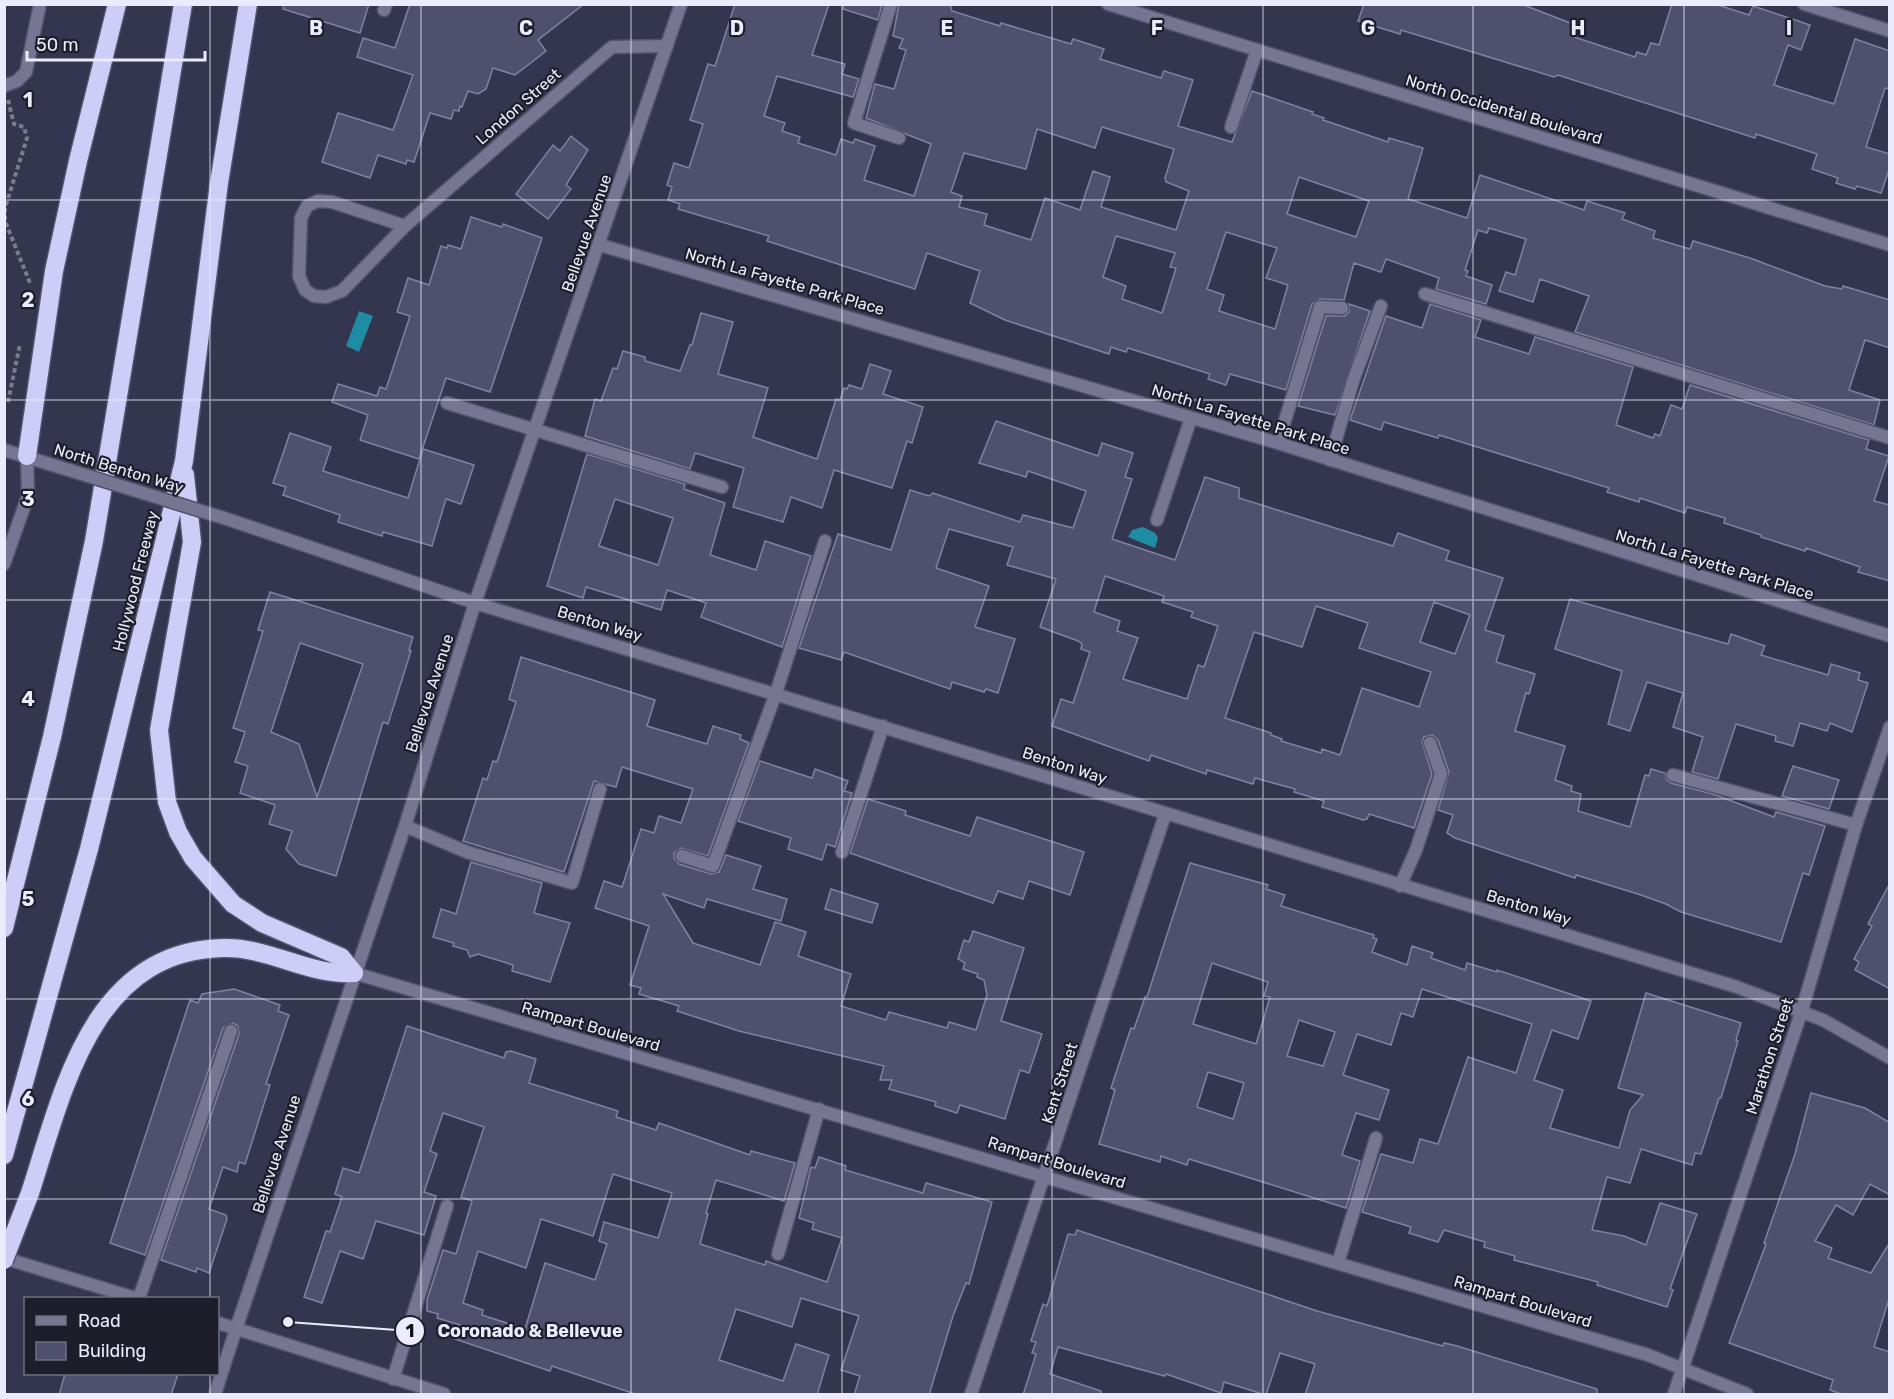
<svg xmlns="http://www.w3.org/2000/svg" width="1894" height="1399" font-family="Rubik,sans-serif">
<rect width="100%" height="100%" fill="#34354f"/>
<!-- water -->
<g fill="#1e8ca2">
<polygon points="359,311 373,316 359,352 346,346"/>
<polygon points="1143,527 1155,533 1158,538 1155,548 1128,537 1132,530"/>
</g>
<!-- building -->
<g fill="#4f506d" stroke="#8082a1" stroke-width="1.5" fill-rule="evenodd">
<polygon points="284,4 369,4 360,33 283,9"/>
<polygon points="410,4 584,4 538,40 546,51 515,75 493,68 486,89 478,94 468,91 462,107 460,106 459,111 454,110 451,119 430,113 414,162 407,160 406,164 378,155 370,178 322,162 338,113 393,130 413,75 357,57 363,38 395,48"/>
<path d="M735 4H829L812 55 845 64 842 74 859 79 853 97 777 76 764 116 785 123 782 131 800 137 798 143 836 155 841 139 853 143 855 139 875 146 864 180 914 196 931 144 866 118 875 84 894 89 906 50 899 48 903 39 893 36 899 4H950L952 11 1000 26 1001 23 1071 44 1073 39 1104 49 1100 59 1161 78 1164 71 1193 80 1178 126 1232 142 1252 91 1313 112 1312 114 1324 118 1323 120 1388 142 1389 138 1423 148 1408 199 1467 218 1480 175 1584 210 1587 201 1625 213 1622 219 1655 231 1653 238 1690 249 1693 241 1750 258 1825 286 1842 289 1843 286 1890 300V348L1865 340 1849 390 1880 400 1874 425 1575 332 1589 296 1540 279 1533 302 1499 291 1506 272 1515 275 1526 239 1489 228 1487 233 1478 230 1465 270 1468 271 1466 276 1492 285 1486 304 1436 289 1439 278 1386 259 1381 272 1354 263 1344 300 1320 299 1312 304 1286 390 1230 374 1226 385 1208 379 1210 374 1128 348 1126 352 1111 347 1109 354 1005 320 970 303 980 271 927 253 915 289 767 241 769 236 678 209 680 204 668 200 672 187 667 185 674 163 689 168 703 124 690 120 708 64 715 66ZM1102 127 1174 149 1165 178 1166 182 1189 191 1176 230 1101 207 1110 177 1093 171 1080 210 1045 198 1031 240 984 225 987 214 959 207 962 196 951 192 964 153 1026 169 1037 129 1095 148ZM1299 177 1369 201 1356 237 1287 214ZM1226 232 1277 248 1266 278 1288 285 1275 329 1219 311 1224 295 1207 289ZM1116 236 1175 253 1170 267 1176 268 1162 313 1122 299 1126 286 1103 277Z"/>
<polygon points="844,4 882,4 878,20 843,9"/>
<polygon points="1364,4 1521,4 1578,26 1574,37 1635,57 1637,52 1646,55 1651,43 1659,45 1672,4 1715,4 1749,15 1753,6 1810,25 1801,50 1788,45 1774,85 1834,104 1855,39 1890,51 1890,89 1885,88 1866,147 1890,154 1890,167 1881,193 1857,186 1855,189 1836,183 1838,178 1812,169 1817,154 1756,134 1755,138 1558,75 1554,77 1401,30 1400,34 1358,21"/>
<polygon points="571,136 588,150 566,185 571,189 548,219 516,194 553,145 560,151"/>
<polygon points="471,217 502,227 503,224 542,238 490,392 446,378 419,459 360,440 368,415 332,402 338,384 377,396 380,387 386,389 410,316 397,312 408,278 429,285 441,246 447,248 448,245 461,249"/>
<polygon points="1349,304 1370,311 1335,415 1298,406 1326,316 1345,316 1349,312"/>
<polygon points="1430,304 1481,320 1475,337 1529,354 1535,337 1633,367 1616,425 1653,438 1655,434 1660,436 1671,405 1682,409 1690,385 1869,440 1866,449 1889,456 1874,501 1890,505 1890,581 1858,572 1860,567 1806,548 1805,551 1761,537 1761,535 1724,523 1725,518 1687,507 1685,513 1640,498 1639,502 1607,492 1609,488 1439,435 1438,438 1384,422 1381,430 1350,420 1386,316 1422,328"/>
<polygon points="701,313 733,322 718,374 768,388 753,437 817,459 836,399 840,400 844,388 847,389 849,385 862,389 870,364 891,371 883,394 923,407 912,443 907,441 892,488 834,470 822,508 791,497 783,522 733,507 744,468 695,453 690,469 585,436 595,399 601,401 613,368 617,369 623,351 645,357 645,361 680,371 690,345 692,345"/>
<path d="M996 421 1098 456 1102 443 1133 453 1125 477 1132 479 1112 539 1175 560 1205 477 1239 488V498L1393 546 1398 533 1449 551 1446 560 1503 578 1485 630 1504 636 1496 662 1535 674 1529 694 1526 693 1515 731 1565 746 1555 780 1572 786 1571 791 1581 794 1578 811 1630 827 1645 775 1649 776 1651 769 1665 773 1667 780 1671 783 1713 794 1774 817 1776 812 1825 826 1809 875 1803 873 1781 942 1681 912 1666 904 1638 894 1576 875 1575 878 1455 838 1447 833 1453 815 1438 810 1449 772 1438 740 1432 735 1424 737 1422 742 1432 774 1414 828 1369 814 1367 819 1363 820 1322 807 1324 801 1294 792 1295 789 1255 778 1253 784 1207 770 1206 774 1151 755 1149 761 1052 726 1061 699 1073 703 1090 652 1081 649 1082 644 1078 641 1040 627 1056 579 1007 565 1013 547 949 529 936 568 989 586 975 627 1015 639 998 693 986 689 984 692 952 682 950 689 844 652 841 660 799 648 838 534 891 550 910 490 929 496 933 493 1020 522 1023 515 1073 528 1086 491 1028 471 1026 477 979 463ZM1105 576 1164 596 1162 602 1193 612 1191 617 1218 626 1204 667 1198 665 1187 699 1123 679 1138 638 1117 631 1120 621 1094 612ZM1434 602 1470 615 1455 654 1420 642ZM1316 606 1368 623 1359 648 1431 672 1419 707 1362 688 1340 755 1322 749 1321 753 1281 741 1282 739 1271 735V733L1225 718 1254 632 1302 647Z"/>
<polygon points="290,433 331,447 323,471 408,498 423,449 474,465 461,504 446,499 432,546 383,532 382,536 338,522 340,515 283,495 286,487 273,483"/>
<path d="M587 454 685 484 684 489 725 503 710 555 756 570 765 541 811 556 782 647 701 617 706 603 667 590 661 610 586 587 583 598 547 586ZM615 499 673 518 658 565 599 546Z"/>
<path d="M270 592 413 637 409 650 411 651 388 724 383 722 336 876 299 864 286 849 292 831 269 824 275 805 240 793 248 766 235 762 245 732 233 728 263 631 258 630ZM300 643 363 664 317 797 299 744 271 732Z"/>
<polygon points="1570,599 1728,644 1731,634 1765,646 1761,655 1828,675 1831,664 1860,673 1858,680 1868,683 1852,732 1830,723 1827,731 1800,723 1793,746 1775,741 1776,736 1736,724 1718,779 1692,772 1703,737 1673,727 1683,693 1647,682 1630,731 1608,724 1622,671 1555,649"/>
<polygon points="521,657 655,700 647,726 707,744 713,726 741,735 740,739 749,743 708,856 681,848 674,853 674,858 679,864 711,874 719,872 726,855 761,866 753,889 787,899 781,921 707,899 704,908 663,894 693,943 760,965 775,922 806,932 798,956 851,974 841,1006 886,1020 889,1012 947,1028 949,1022 976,1030 987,995 984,980 977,977 978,974 963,969 965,963 958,959 964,940 969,942 973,931 1024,948 1001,1021 1042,1034 1029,1073 1020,1070 1005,1119 960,1105 957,1113 935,1106 936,1102 889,1089 892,1080 880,1080 884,1066 739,1031 677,1011 679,1006 639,994 641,988 630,985 649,926 595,908 604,881 622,887 641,829 654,833 659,816 681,823 693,789 622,767 616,787 594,781 564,872 463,841 483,778 487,780 493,761 497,762 516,702 509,699"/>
<polygon points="760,761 812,778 815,769 848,781 844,791 852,793 835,847 827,844 822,860 788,849 791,838 738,821"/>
<polygon points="1793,766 1839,780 1829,809 1782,796"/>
<polygon points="868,799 906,811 905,815 970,836 977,817 1084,852 1070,895 1029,881 1023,899 998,891 993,903 850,853"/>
<polygon points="471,862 542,883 534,913 570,923 550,982 512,971 513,965 478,954 470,957 467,950 453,946 454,943 433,937 441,909 456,914"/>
<path d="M1190 863 1268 885 1266 889 1285 895 1281 906 1374 935 1373 938 1377 939 1372 952 1407 965 1412 946 1433 953 1431 958 1465 970 1467 963 1497 972V970L1591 1001 1578 1039 1552 1030 1534 1080 1563 1090 1550 1128 1619 1148 1630 1110 1643 1095 1618 1088 1646 993 1741 1023 1736 1040 1738 1041 1721 1098H1719L1701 1154 1695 1153 1692 1165 1641 1149 1630 1183 1607 1177 1592 1230 1624 1236 1646 1245 1660 1203 1697 1214 1670 1289 1673 1290 1667 1307 1597 1285 1598 1282 1514 1260 1515 1256 1484 1247 1485 1242 1444 1230 1438 1242 1409 1233 1411 1227 1362 1212 1381 1154 1413 1163 1420 1139 1438 1144 1468 1057 1516 1073 1532 1024 1422 989 1413 1017 1401 1013 1391 1045 1357 1034 1343 1075 1389 1090 1379 1120 1356 1113 1342 1155 1360 1161 1346 1208 1189 1159 1187 1165 1161 1156 1160 1162 1099 1144 1115 1090 1111 1088 1131 1028 1134 1029 1145 997H1147ZM1212 963 1268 982 1264 996 1270 997 1256 1044 1193 1024ZM1299 1020 1335 1032 1323 1066 1287 1056ZM1208 1072 1244 1083 1233 1119 1197 1107Z"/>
<polygon points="1890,883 1890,989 1855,970 1859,962 1854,959 1872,926 1868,924"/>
<polygon points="831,889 878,904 872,923 825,909"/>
<polygon points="234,989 280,1005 278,1011 289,1015 266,1084 270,1085 245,1164 239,1162 237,1172 223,1167 209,1209 226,1215 227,1219 209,1273 197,1268 196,1272 161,1260 239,1034 238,1026 233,1023 223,1028 145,1255 110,1243 190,1000 198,1003 202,994"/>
<path d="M407 1026 504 1058 506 1052 511 1051 536 1059 529 1083 618 1111 616 1117 656 1130 659 1123 750 1155 751 1151 795 1163 784 1201 716 1180 706 1213 708 1214 700 1244 765 1265 766 1261 827 1282 842 1238 812 1229 814 1223 799 1218 811 1167 815 1168 819 1157 846 1166 845 1170 923 1193 926 1183 992 1202 969 1284 966 1283 953 1316 929 1395H854L860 1376 841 1370 859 1316 801 1298 792 1327 736 1309 719 1360 783 1381 796 1344 829 1355 817 1395H638L552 1366 550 1371 455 1339 460 1325 437 1318 438 1314 427 1311V1300L443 1250 456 1254 472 1201 461 1197 484 1127 443 1113 430 1151 437 1154 424 1192 436 1196 424 1235 376 1221 363 1259 340 1251 322 1303 304 1297 326 1231 330 1232 342 1197 335 1194 343 1168 359 1173ZM613 1174 672 1193 658 1238 604 1222 599 1241 607 1244 595 1280 545 1263 525 1329 482 1315 483 1310 463 1303 478 1251 526 1268 541 1219 593 1236Z"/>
<polygon points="1811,1093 1865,1108 1890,1123 1890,1195 1870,1184 1853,1215 1836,1205 1815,1241 1832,1248 1828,1258 1871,1273 1890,1242 1890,1296 1874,1347 1890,1352 1890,1395 1844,1395 1830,1390 1833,1380 1729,1343 1766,1244 1764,1243 1795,1154"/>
<polygon points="1077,1230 1317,1311 1443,1346 1444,1343 1457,1346 1597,1389 1597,1395 1305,1395 1315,1364 1280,1353 1266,1395 1224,1382 1221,1393 1166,1374 1165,1376 1058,1347 1050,1374 1101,1391 1101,1395 1023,1395 1036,1354 1032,1353 1036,1342 1031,1341 1043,1304 1047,1306 1068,1234 1075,1235"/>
<polygon points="65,1374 178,1374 171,1395 59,1395"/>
</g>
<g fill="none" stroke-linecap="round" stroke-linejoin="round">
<defs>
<g id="service">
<polyline points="891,4 854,123 899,138"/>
<polyline points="1804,4 1890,31"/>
<polyline points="384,10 386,4"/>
<polyline points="1231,127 1257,50"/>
<polyline points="1425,294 1890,438"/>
<polyline points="447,403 722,487"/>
<polyline points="1278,443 1320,307 1342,308"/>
<polyline points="1330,460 1353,381 1381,306"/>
<polyline points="1157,520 1191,418"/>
<polyline points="1673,775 1856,825"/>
<polyline points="405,826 467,852 572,883 600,789"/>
<polyline points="842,852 883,726"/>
<polyline points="682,856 713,866 776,693 825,541"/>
<polyline points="1400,886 1416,850 1441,774 1430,743"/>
<polyline points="778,1254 819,1109"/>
<polyline points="1338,1263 1376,1138"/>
<polyline points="139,1298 231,1031"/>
<polyline points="393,1379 447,1206"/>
</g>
<g id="minor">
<polyline points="1108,4 1890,245"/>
<polyline points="4,86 17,81 26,72 40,4"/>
<polyline points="405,226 332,202 318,201 307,206 301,218 299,276 305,290 314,296 326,297 342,291 405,226 612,47 667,46"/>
<polyline points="600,245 1278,443 1890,636"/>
<polyline points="354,973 1648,1355 1747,1394"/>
<polyline points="215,1394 236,1329"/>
<polyline points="971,1394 1165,815"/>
<polyline points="1674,1394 1802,1010 1856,825 1890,727"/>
</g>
<g id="tertiary">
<polyline points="4,450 59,467"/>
<polyline points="224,518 475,603 1737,987 1823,1020 1890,1058"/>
<polyline points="4,564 28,496 27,456"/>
<polyline points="4,1258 135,1298"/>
<polyline points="218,1323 444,1394"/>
<polyline points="236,1329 405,826 475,603 681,4"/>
</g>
<g id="motorway">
<polyline points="27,456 54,271 78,161 117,4"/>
<polyline points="185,475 192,542 159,730 167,802 178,832 193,858 233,904 262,923 341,957 354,973"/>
<polyline points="4,928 52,737 94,541 183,4"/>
<polyline points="4,1155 89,849 184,461 219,183 248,4"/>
<path d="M30 1193C63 1092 91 950 224 948 269 947 309 976 354 973"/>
</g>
</defs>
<!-- service casing -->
<use href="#service" stroke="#51526b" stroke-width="15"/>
<!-- minor casing -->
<use href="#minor" stroke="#51526b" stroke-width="15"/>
<!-- tertiary casing -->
<use href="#tertiary" stroke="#51526b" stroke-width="15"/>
<!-- motorway casing -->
<use href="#motorway" stroke="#51526b" stroke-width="21"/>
<!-- path -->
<g stroke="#7a7b92" stroke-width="4" stroke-dasharray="4.5 3" stroke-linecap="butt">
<polyline points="8,100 14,124 24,127 27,138 5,208 5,221 30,283"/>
<polyline points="8,402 20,344"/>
</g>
<!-- service -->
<use href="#service" stroke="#767592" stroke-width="12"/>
<!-- minor -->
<use href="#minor" stroke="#767592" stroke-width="12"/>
<!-- tertiary -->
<use href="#tertiary" stroke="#767592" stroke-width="12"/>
<!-- motorway -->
<use href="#motorway" stroke="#cdcdf7" stroke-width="18"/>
<defs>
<polyline id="tertiary-bridge" points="59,467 224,518"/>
<polyline id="motorway-bridge" points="4,1260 30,1193"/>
</defs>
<!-- tertiary-bridge casing -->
<use href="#tertiary-bridge" stroke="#51526b" stroke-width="15" stroke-linecap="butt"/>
<!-- motorway-bridge casing -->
<use href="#motorway-bridge" stroke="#51526b" stroke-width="21" stroke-linecap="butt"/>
<!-- tertiary-bridge -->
<use href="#tertiary-bridge" stroke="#767592" stroke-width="12"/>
<!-- motorway-bridge -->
<use href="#motorway-bridge" stroke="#cdcdf7" stroke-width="18"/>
</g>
<!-- grid -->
<path fill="none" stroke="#eaecfd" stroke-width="1.5" stroke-opacity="0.55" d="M210 4V1298M421 4V1394M631 4V1394M842 4V1394M1052 4V1394M1263 4V1394M1473 4V1394M1684 4V1394M4 200H1890M4 400H1890M4 600H1890M4 799H1890M4 999H1890M4 1199H1890M210 1374V1394"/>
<g text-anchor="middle" stroke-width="4.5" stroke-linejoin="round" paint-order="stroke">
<!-- street labels -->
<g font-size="16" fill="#eaecfd" stroke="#1d1e2a">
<text transform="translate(518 106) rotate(-41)" y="6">London Street</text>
<text transform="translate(1504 109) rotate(17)" y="6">North Occidental Boulevard</text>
<text transform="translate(586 233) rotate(-71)" y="6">Bellevue Avenue</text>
<text transform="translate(785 281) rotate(16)" y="6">North La Fayette Park Place</text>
<text transform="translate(1251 419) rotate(17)" y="6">North La Fayette Park Place</text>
<text transform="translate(119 468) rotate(17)" y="6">North Benton Way</text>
<text transform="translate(1715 564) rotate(17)" y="6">North La Fayette Park Place</text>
<text transform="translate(135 581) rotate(-76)" y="6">Hollywood Freeway</text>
<text transform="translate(600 623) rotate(17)" y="6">Benton Way</text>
<text transform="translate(429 693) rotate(-72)" y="6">Bellevue Avenue</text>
<text transform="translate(1065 765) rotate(18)" y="6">Benton Way</text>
<text transform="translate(1529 907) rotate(17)" y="6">Benton Way</text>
<text transform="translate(591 1026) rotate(16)" y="6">Rampart Boulevard</text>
<text transform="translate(1769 1056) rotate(-72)" y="6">Marathon Street</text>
<text transform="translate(1059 1083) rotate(-72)" y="6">Kent Street</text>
<text transform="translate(276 1154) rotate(-72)" y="6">Bellevue Avenue</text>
<text transform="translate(1057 1162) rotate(17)" y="6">Rampart Boulevard</text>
<text transform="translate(1523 1301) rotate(17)" y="6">Rampart Boulevard</text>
</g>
</g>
<g font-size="20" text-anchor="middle" font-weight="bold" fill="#eaecfd" stroke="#1d1e2a" stroke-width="4.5" stroke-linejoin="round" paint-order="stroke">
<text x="316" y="35">B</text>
<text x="526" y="35">C</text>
<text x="737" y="35">D</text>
<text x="947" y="35">E</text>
<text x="1157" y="35">F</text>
<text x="1368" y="35">G</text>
<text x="1578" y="35">H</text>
<text x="1789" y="35">I</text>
<text x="28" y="107">1</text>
<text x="28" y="307">2</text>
<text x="28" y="506">3</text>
<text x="28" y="706">4</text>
<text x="28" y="906">5</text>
<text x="28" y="1106">6</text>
</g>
<!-- callouts -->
<path fill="none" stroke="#eaecfd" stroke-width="2" d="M288 1322L410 1331"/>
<g fill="#eaecfd" stroke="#1d1e2a" stroke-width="2">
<circle cx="288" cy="1322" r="6"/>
<circle cx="410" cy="1331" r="15"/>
</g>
<g font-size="18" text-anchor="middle" font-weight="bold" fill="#111">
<text x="410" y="1337">1</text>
</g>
<g font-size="18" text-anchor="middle" font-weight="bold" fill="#eaecfd" stroke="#1d1e2a" stroke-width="4.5" stroke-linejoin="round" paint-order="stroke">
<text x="530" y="1337">Coronado &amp; Bellevue</text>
</g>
<!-- border -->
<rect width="1894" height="1399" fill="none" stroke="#eaecfd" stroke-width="12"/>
<!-- legend -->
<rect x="24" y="1297" width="195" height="78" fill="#1d1e2a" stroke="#6f707e" stroke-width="1.5"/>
<rect x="36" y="1316" width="30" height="9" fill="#767592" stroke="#6f707e" stroke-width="1.5"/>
<text x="78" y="1327" font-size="18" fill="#eaecfd">Road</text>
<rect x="36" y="1342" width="30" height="18" fill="#4f506d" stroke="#6f707e" stroke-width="1.5"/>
<text x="78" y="1357" font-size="18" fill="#eaecfd">Building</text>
<!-- scale -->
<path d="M27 51v9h178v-9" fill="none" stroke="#eaecfd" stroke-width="3"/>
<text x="36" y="51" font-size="18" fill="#eaecfd" stroke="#1d1e2a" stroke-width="4.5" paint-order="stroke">50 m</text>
</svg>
